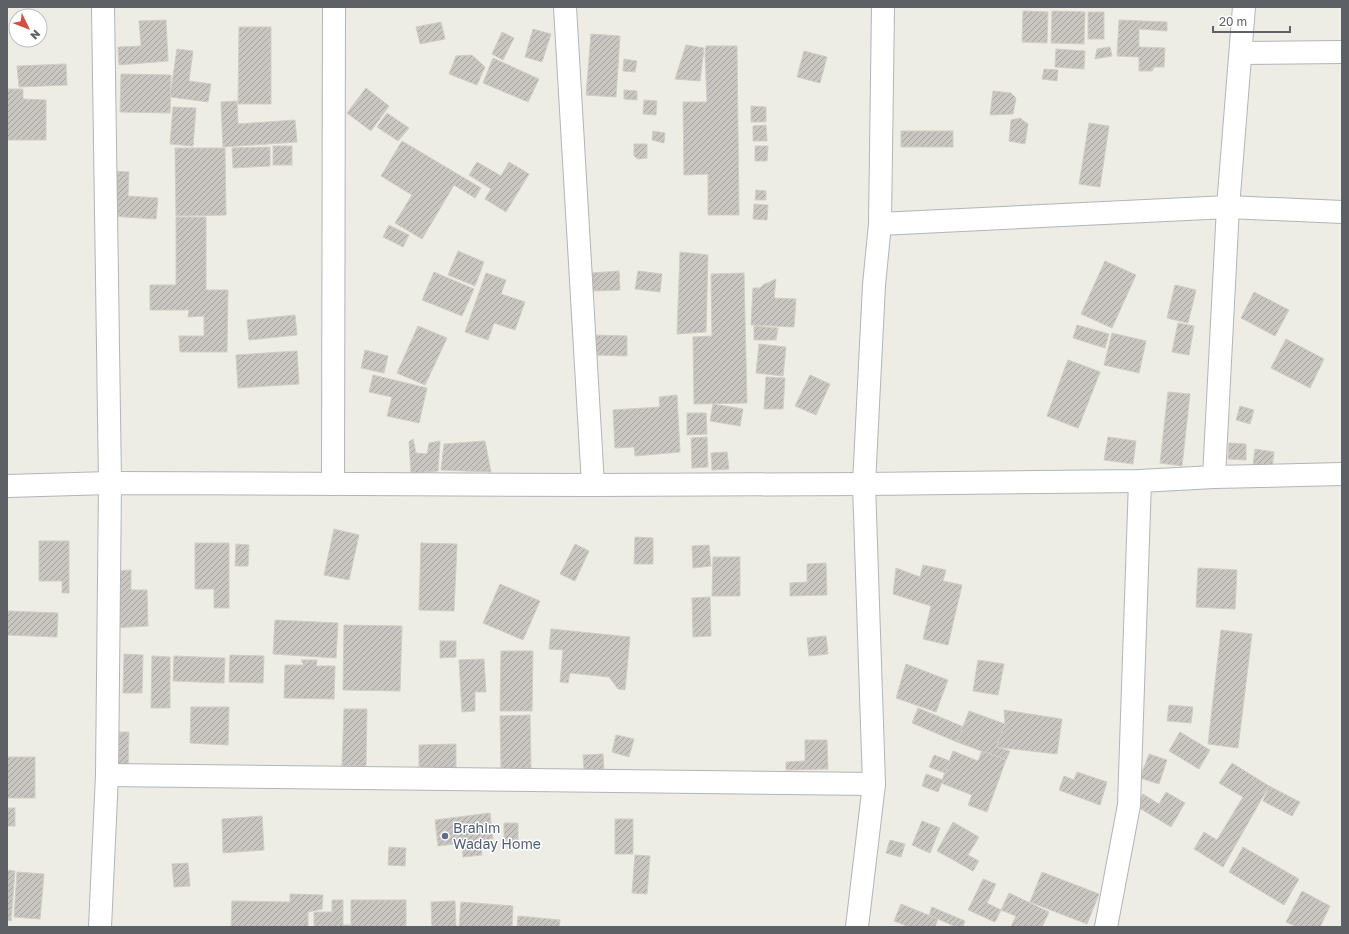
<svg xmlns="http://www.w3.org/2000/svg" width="1349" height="934" font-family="'Golos Text',sans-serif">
<defs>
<pattern id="building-hatch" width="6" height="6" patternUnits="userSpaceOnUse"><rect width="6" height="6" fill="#c9c6c2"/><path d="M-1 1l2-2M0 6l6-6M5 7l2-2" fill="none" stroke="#a6a4a1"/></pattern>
</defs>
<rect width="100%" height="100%" fill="#edece5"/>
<!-- building -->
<g fill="url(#building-hatch)" stroke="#d1cdc4">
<polygon points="1023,11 1048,12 1047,43 1022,42"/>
<polygon points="1052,11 1085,12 1084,44 1051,43"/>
<rect x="1088" y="12" width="16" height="27"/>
<polygon points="166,20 168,61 119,65 118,47 141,46 139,21"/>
<polygon points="1119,20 1167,22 1167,31 1139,29 1139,47 1165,48 1164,67 1154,67 1152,71 1139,71 1139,57 1117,56"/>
<polygon points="441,22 445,39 420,44 416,27"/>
<polygon points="239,27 271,27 271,104 238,104"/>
<polygon points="533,29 551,34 542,62 525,57"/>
<polygon points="502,32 514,38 503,60 492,54"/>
<polygon points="591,34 620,36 616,97 586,95"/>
<polygon points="686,45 704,48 700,81 675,79"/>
<polygon points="706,46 737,46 739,215 708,215 708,174 684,175 683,102 707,102 705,53"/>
<polygon points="1110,47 1112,56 1095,59 1097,49"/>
<polygon points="177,49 193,51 189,81 211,84 208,102 170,97"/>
<polygon points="1056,49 1085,51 1084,69 1055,67"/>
<polygon points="804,51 827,57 820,83 797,77"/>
<polygon points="472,55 485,67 477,85 449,74 456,56"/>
<polygon points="493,58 539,79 528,102 483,83"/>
<polygon points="624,59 637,61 635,72 623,71"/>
<polygon points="66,64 67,85 19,87 17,66"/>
<polygon points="1044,69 1058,70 1057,81 1042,79"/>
<polygon points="121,74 171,75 170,113 120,112"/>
<polygon points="366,88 389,106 371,131 347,113"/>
<polygon points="7,89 23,89 23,99 46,100 46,140 7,140"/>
<polygon points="624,90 637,91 637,100 624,99"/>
<polygon points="993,91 1011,93 1016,98 1013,114 990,115"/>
<polygon points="644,100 657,101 656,115 643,114"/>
<polygon points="237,101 238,124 295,120 297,142 223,147 221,102"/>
<polygon points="751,106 766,107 766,122 751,122"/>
<polygon points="173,107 196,108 193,146 170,144"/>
<polygon points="387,113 409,128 398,141 377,127"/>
<polygon points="1020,118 1028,124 1025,144 1009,141 1011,120"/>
<polygon points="1089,123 1109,126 1100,187 1079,184"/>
<polygon points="766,125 767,141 753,141 753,126"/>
<polygon points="653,131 665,133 664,143 652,140"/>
<rect x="901" y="131" width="52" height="16"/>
<polygon points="402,141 481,188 475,198 454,185 422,239 395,223 412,195 381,176"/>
<polygon points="634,144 647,144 647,158 638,159 634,156"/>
<rect x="273" y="146" width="19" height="19"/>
<polygon points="755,146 768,146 767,161 755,161"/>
<polygon points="270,147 270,166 233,168 232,148"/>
<polygon points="175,148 225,148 226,215 176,216"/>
<polygon points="477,162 501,176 509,162 529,174 506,212 485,199 491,189 469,175"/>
<polygon points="113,171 129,172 128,196 158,198 156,219 110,216"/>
<polygon points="756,190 766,191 766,200 755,200"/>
<polygon points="754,204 768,205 767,220 753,219"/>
<polygon points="176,217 206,217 206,290 228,290 227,352 180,352 179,336 204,336 204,316 188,317 189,310 150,310 150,285 176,285"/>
<polygon points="389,225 409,235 403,247 383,237"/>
<polygon points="458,251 484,262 475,286 448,275"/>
<polygon points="680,252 708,255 706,332 677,334"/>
<polygon points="1105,261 1136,275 1112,328 1081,314"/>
<polygon points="619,271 620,290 592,291 591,273"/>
<polygon points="638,271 662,274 660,292 635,289"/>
<polygon points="434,272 474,289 462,316 422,300"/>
<polygon points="486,273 506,280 501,294 525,302 515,330 494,323 488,340 465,332"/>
<polygon points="744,273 747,403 694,404 693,337 712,336 711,274"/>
<polygon points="776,279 774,298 796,299 794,327 751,325 753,288 760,288 763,285"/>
<polygon points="1175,285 1196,290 1188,323 1167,318"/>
<polygon points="1254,292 1289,310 1275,336 1241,318"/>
<polygon points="295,315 297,335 249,340 247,320"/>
<polygon points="1178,323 1194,326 1189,355 1172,352"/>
<polygon points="1077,325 1109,334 1105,348 1073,338"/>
<polygon points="418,326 447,338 425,385 397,373"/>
<polygon points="754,326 778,328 776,340 754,340"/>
<polygon points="1112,333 1146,341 1139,373 1104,365"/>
<polygon points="593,335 627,336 627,356 593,355"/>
<polygon points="1286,339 1324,359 1310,388 1271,368"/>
<polygon points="759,344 786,347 783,376 756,373"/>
<polygon points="365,350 388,356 384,373 361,368"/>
<polygon points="297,351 299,384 238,388 236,355"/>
<polygon points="1068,360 1100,372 1078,428 1047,416"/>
<polygon points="1068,360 1100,372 1078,428 1047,416"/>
<polygon points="373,375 427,388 419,423 387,416 392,397 369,392"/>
<polygon points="810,375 830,384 816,415 795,406"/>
<polygon points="766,377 785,378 783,409 764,409"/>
<polygon points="1168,392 1190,394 1182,466 1160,463"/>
<polygon points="677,395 680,452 635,456 634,447 615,448 613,410 660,407 659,397"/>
<polygon points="713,404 743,409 740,426 710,421"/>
<polygon points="1240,406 1254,410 1250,424 1236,420"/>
<polygon points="687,413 706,413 707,434 687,435"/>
<polygon points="707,437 708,467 692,468 691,438"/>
<polygon points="1108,437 1136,441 1133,464 1104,460"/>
<polygon points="413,439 416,453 427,454 429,443 440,441 438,471 411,473 409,442"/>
<polygon points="485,441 491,472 441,470 444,444"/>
<polygon points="1229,443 1246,444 1246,460 1228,459"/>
<polygon points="1255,449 1274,452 1272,468 1253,465"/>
<polygon points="727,452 729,469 712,470 711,453"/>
<polygon points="334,529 359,535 349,580 324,575"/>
<polygon points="635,537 653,538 653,564 634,564"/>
<polygon points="39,541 69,541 69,593 62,593 62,581 39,581"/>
<polygon points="195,543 229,543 229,608 214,608 214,589 195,589"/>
<polygon points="421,543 457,544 454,611 419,610"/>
<polygon points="236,544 249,545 248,566 235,566"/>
<polygon points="575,544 589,551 575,581 560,574"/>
<polygon points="709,545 711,566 693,568 692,546"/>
<polygon points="713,557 740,557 740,596 712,596"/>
<polygon points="826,563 827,595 790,596 790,583 807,582 807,564"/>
<polygon points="923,565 946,570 943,581 962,585 948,645 923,639 931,606 893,594 896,568 920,577"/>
<polygon points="1198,568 1237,570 1235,609 1196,607"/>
<polygon points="131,570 131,590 147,590 148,626 113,628 111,571"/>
<polygon points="500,584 540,601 523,640 483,623"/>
<polygon points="710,597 711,636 693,637 692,598"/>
<polygon points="8,611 58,613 57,637 7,635"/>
<polygon points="275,620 338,623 336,658 273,654"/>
<polygon points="344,625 402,626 400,691 343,690"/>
<polygon points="551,629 630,637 625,690 618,689 609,677 570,673 568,683 560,682 563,650 549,649"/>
<polygon points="1221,630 1252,634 1238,748 1208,744"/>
<polygon points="826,636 828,654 809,656 807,638"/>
<polygon points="440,641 456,641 456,657 440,658"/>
<polygon points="501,651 533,651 532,711 500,711"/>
<polygon points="124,654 143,655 142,693 123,693"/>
<polygon points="230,655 264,656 263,683 229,682"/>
<polygon points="152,656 170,657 170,708 151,708"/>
<polygon points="174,656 225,658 224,683 173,681"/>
<polygon points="484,659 486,692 475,692 475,711 462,712 459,660"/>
<polygon points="301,660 317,660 316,666 335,666 334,699 284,698 285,665 304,665"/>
<polygon points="978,660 1004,664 998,695 973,691"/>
<polygon points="906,664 948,680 936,712 896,698"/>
<polygon points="1169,705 1193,707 1191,723 1167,721"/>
<polygon points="191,707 229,707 228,745 190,743"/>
<polygon points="918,708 964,727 957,742 912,723"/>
<polygon points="344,709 367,709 366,766 342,766"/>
<polygon points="1004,710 1062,719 1057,754 996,747 1005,724"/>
<polygon points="969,711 1005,724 996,747 1010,751 1006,760 957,742"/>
<polygon points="530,715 531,768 501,769 500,716"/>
<polygon points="111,732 129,732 128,770 110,770"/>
<polygon points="1180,732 1210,750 1199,769 1169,751"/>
<polygon points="616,735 634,739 629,757 612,752"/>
<polygon points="805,740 827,740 828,769 786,770 786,762 805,761"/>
<polygon points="456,744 456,772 419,772 419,745"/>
<polygon points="953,751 978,761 982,751 1006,760 987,812 968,805 972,795 941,783"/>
<polygon points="603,754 604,769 584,771 583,755"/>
<polygon points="1149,754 1167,760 1159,784 1140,778"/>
<polygon points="934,755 950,761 945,773 929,767"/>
<rect x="7" y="757" width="28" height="41"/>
<polygon points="1232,763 1269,786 1223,867 1194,849 1204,832 1217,840 1243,797 1219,783"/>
<polygon points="1077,772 1107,782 1100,805 1059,790 1064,776 1074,780"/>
<polygon points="926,774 943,780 938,792 922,786"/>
<polygon points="1269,786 1300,802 1292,816 1263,801"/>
<polygon points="1166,792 1185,803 1171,827 1136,806 1143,794 1159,804"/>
<rect x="7" y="808" width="8" height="18"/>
<polygon points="490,813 493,839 480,840 482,855 463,857 462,843 438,846 435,820"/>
<polygon points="262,816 264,850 223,853 222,819"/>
<rect x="615" y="819" width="18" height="35"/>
<polygon points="922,821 940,828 930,853 912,845"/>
<polygon points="953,822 979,837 968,855 979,861 973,871 937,851"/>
<polygon points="504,823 518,823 518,845 504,846"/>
<polygon points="890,840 905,844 901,857 886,853"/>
<polygon points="389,847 406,848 405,866 388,865"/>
<polygon points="1243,847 1299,879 1284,905 1229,872"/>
<polygon points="635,855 650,856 647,894 632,893"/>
<polygon points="188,863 190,886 174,887 172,864"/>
<polygon points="7,870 15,871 11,921 7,920"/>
<polygon points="17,872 44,874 40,919 14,917"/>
<polygon points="1042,872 1099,894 1087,924 1030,902"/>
<polygon points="983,879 996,884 987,903 1001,910 995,922 968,910"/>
<polygon points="1302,891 1330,906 1320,927 1297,927 1286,922"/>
<polygon points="1009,893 1049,912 1042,927 1011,927 1016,916 1001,910"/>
<polygon points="290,894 323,895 322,909 308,912 308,927 231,927 232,901 290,902"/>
<polygon points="332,900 343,900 343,925 351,925 351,900 406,900 406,927 314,927 314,912 332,912"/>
<polygon points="455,901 456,927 432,927 431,902"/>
<polygon points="461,902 513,906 512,927 459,927"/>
<polygon points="901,904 938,919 935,927 909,927 894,921"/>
<polygon points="932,907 965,921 963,927 956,927 929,915"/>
<polygon points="518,916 560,920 559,927 517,927"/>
</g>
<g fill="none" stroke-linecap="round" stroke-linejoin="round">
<defs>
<g id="minor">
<polyline points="565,7 593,485"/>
<polyline points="1241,53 1342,52"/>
<polyline points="880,224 1228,207 1342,212"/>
<polyline points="1214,477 1228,207 1244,7"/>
<polyline points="333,484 334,7"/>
<polyline points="7,486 110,483 593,485 864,484 1140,481 1214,477 1342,474"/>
<polyline points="107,775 874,784"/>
<polyline points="100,927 107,775 110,483 103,7"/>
<polyline points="857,927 874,784 864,484 874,285 880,224 883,7"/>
<polyline points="1106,927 1129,805 1140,481"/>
</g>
</defs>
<!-- minor casing -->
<use href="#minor" stroke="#b2b5b8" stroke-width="24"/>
<!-- minor -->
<use href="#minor" stroke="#fff" stroke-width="22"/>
</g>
<!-- markers -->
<circle fill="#5c6f8a" stroke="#fff" stroke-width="1.5" cx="445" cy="836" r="4"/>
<g text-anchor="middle" stroke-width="3" stroke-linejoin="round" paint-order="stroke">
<!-- service labels -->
<g font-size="14" fill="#4e5e75" stroke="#fff" text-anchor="start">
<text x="453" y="833">Brahim<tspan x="453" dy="16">Waday Home</tspan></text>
</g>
</g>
<!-- border -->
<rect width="1349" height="934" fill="none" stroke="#5d6064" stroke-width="16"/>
<!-- north arrow -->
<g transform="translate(28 28) rotate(133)"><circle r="19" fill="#ffffff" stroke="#bebfc1"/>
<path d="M0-3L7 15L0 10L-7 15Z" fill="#d54e44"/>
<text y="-6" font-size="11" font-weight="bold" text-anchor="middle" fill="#5d6064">N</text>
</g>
<!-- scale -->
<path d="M1213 26v6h77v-6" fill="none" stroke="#5d6064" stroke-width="2"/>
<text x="1219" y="26" font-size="12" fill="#5d6064" stroke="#ffffff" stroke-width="3" paint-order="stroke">20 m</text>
</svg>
